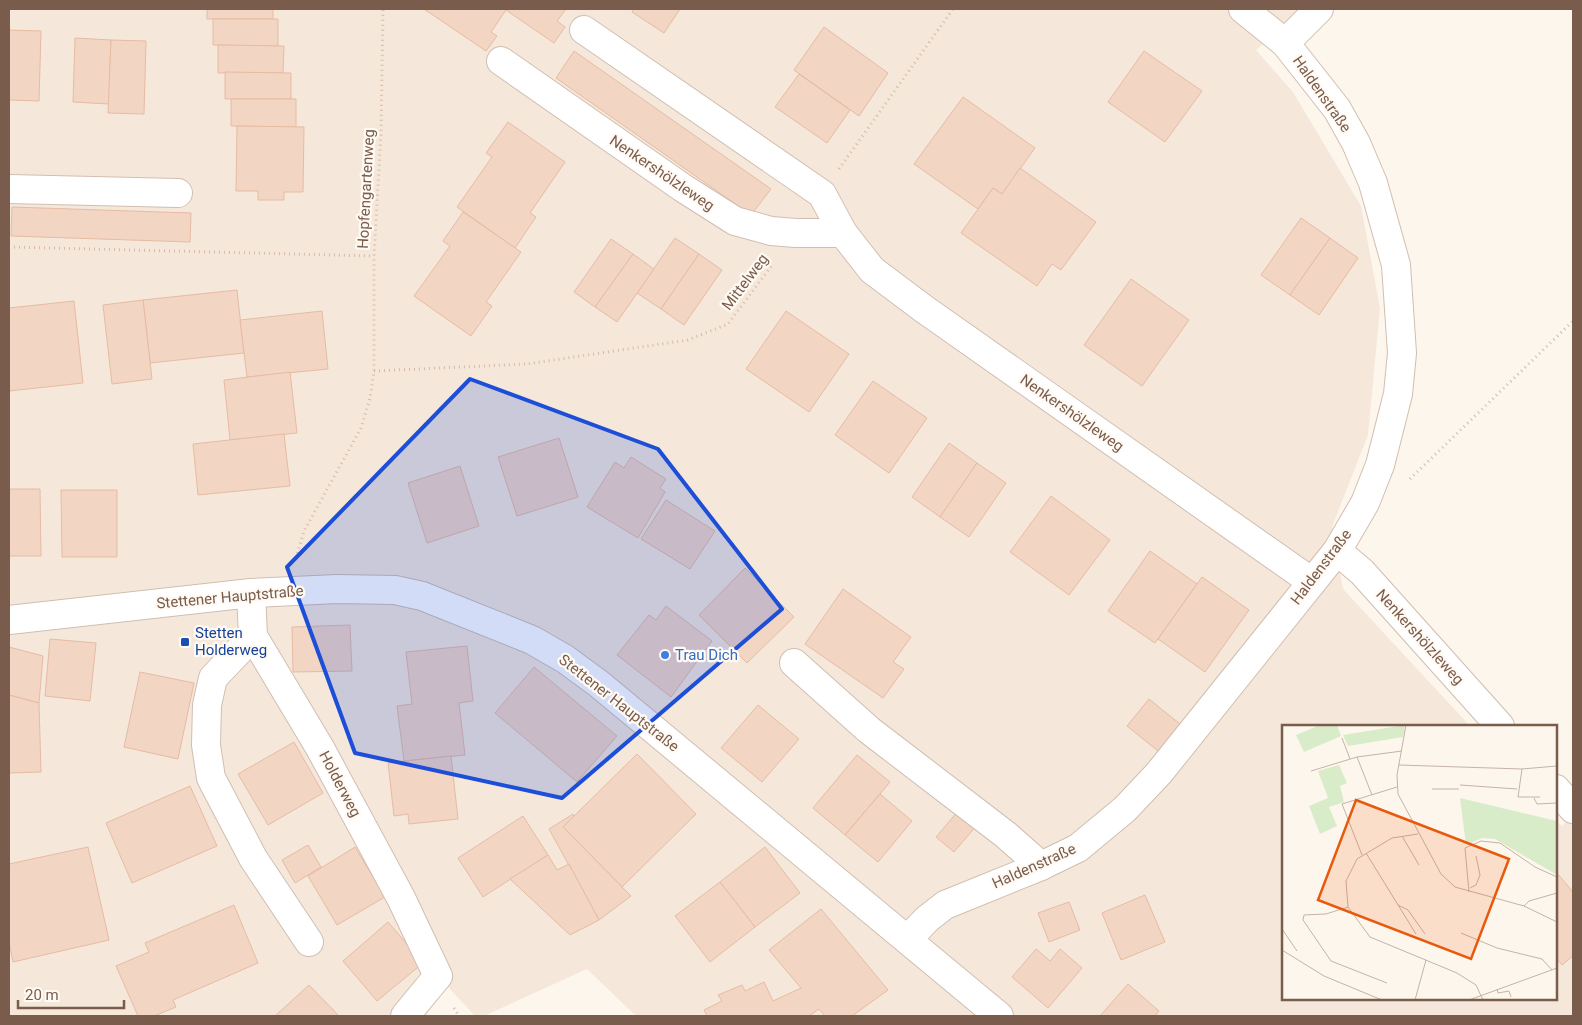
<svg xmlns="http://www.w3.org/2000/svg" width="1582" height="1025" font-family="Roboto,sans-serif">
<rect width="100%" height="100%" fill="#fdf6ec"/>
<!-- residential -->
<polygon fill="#f5e8da" points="9,9 1304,9 1256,50 1293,92 1361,206 1380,308 1368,435 1332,527 1343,589 1470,726 1283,726 1283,999 1556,999 1556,820 1562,826 1573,815 1573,1016 636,1016 587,969 484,1016 475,1016 438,976 405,1016 9,1016"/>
<!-- building -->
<g fill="#f3d5c3" stroke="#e6bba3">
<rect x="207" y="9" width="66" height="10"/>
<polygon points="424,9 566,9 557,21 565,27 554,43 506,10 491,32 497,36 486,51"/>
<polygon points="634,9 680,9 664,33 632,12"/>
<polygon points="213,19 278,19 278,46 213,45"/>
<polygon points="824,27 888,73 859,116 794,70"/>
<polygon points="9,30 41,31 39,101 9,100"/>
<polygon points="75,38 111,40 109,104 73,102"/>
<polygon points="111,40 146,41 144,114 108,113"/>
<polygon points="218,45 284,46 283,73 218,73"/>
<polygon points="574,51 771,189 751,215 556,78"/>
<polygon points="1144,51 1202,91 1165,142 1108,102"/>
<polygon points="225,72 291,73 291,99 225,99"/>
<polygon points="799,74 850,110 827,143 775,107"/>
<polygon points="963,97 1035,148 1002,194 993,188 978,209 914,164"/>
<polygon points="231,99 296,99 296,127 231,126"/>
<polygon points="508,122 565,162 530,213 536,217 515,248 457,207 492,157 486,153"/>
<polygon points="237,126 304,127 303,192 284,192 284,200 258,200 258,191 236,191"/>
<polygon points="1020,168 1096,222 1061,270 1052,264 1037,286 961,233 993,188 1002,194"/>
<polygon points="12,207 191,213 190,242 11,236"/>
<polygon points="463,212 521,252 486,302 492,306 471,336 414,296 450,246 443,241"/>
<polygon points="1301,218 1330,238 1290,295 1261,275"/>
<polygon points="675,238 699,254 661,309 637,293"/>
<polygon points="1330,238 1358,258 1319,315 1290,295"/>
<polygon points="611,239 633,254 595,307 574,292"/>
<polygon points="633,254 654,269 617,322 595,307"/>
<polygon points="699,254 722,270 684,325 661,309"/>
<polygon points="1131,279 1189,320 1142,386 1084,345"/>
<polygon points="237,290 244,353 150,363 143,300"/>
<polygon points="143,300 152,379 112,384 103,305"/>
<polygon points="74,301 83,383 9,391 9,308"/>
<polygon points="322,311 328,369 247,377 240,320"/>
<polygon points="786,311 849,354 809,412 746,369"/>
<polygon points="290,372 297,433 230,440 224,380"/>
<polygon points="873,381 927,418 889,473 835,435"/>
<polygon points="284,434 290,486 198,495 193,444"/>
<polygon points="559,438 578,497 517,516 498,457"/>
<polygon points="949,443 977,463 940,517 912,497"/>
<polygon points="631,457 666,479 660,488 665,492 638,538 587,507 615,462 624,468"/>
<polygon points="977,463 1006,483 969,537 940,517"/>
<polygon points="460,466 479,526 427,543 408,483"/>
<polygon points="9,489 40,489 41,556 9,556"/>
<polygon points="61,490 117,490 117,557 62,557"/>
<polygon points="1051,496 1110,540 1069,595 1010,552"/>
<polygon points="666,500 715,531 690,569 641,539"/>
<polygon points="1150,551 1197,584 1155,643 1108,611"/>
<polygon points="745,568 794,617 747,663 699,615"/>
<polygon points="1202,577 1249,610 1205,672 1158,639"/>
<polygon points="843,589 911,637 893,662 904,669 883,698 805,644"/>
<polygon points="666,606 712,641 671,697 617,655 649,615 656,620"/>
<polygon points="350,625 352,671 293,672 292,627"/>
<polygon points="50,639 96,643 90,701 45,696"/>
<polygon points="467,646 473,701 459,703 465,755 404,761 397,706 412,704 406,652"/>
<polygon points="9,647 43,656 39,703 9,695"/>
<polygon points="534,667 617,736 577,782 495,713"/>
<polygon points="140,672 194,683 178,759 124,747"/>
<polygon points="9,695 39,703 41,772 9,773"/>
<polygon points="1149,699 1180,724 1158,751 1127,726"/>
<polygon points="758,705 799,739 762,782 721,748"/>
<polygon points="294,742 323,793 268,825 238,774"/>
<polygon points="637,754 696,814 622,887 563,827"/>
<polygon points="857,755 890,782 845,835 813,808"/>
<polygon points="451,756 458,819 409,824 408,814 394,816 388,763"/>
<polygon points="190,786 217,846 132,883 106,823"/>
<polygon points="880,794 912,821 878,862 845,835"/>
<polygon points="959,810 977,825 954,852 936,837"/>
<polygon points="573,814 574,816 563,827 631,896 599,920 549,829"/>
<polygon points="523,816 548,855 483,897 458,858"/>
<polygon points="308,845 321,867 295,883 282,860"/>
<polygon points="88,847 109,940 13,962 9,942 9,864"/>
<polygon points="355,847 385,897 337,925 308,876"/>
<polygon points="765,847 800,893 755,927 720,882"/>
<polygon points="548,855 557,870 569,864 599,920 570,935 510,879"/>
<polygon points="1556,872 1573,892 1573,956 1562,965 1556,958"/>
<polygon points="720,882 755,927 710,962 675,916"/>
<polygon points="1145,895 1165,942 1121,960 1102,913"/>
<polygon points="1069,902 1080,930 1049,942 1038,913"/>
<polygon points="234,905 258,963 173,1000 176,1007 154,1016 138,1016 116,966 149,952 145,943"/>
<polygon points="821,909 888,990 852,1016 825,1016 819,1009 809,1016 707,1016 704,1010 722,1001 718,995 742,985 745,991 764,982 773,1001 801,988 769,950"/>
<polygon points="388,922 423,963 377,1001 343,961"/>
<polygon points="1036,949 1050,961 1060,949 1082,968 1048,1008 1012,977"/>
<polygon points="1128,984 1159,1011 1155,1016 1100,1016"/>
<polygon points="309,985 339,1016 275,1016"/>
</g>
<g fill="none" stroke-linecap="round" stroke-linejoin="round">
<defs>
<g id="minor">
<polyline points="584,30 822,194 843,233 872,270 924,309 1312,582"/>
<polyline points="1285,43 1319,9"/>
<polyline points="501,61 683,188 735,221 771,231 796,233 843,233"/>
<polyline points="9,189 178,193"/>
<polyline points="1337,551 1362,572 1500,726"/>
<polyline points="251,593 253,636 320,748 401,898 438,976 405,1016"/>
<polyline points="9,620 251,593 337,589 395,590 422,596 532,640 565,659 599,684 999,1016"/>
<polyline points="253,636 213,678 207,705 206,745 211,778 253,858 309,942"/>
<polyline points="794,663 869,730 1006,835 1041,866"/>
<polyline points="1556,789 1573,809"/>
<polyline points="908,939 927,919 945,905 1041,866 1078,848 1125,809 1159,773 1337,551 1365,503 1380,465 1398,394 1402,353 1396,265 1373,183 1356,143 1337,109 1285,43 1243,9"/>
</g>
</defs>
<!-- minor casing -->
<use href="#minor" stroke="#d1beb0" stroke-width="30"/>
<!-- path -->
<g stroke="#d9b8a5" stroke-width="3" stroke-dasharray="1 4" stroke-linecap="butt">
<polyline points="839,169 953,9"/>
<polyline points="9,247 374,256"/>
<polyline points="374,371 527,364 688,340 728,324 773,264"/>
<polyline points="1410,479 1573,321"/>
<polyline points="296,558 304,531 361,428 370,398 374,371 374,256 381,134 383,9"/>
<polyline points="454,1008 459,1016"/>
</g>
<!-- minor -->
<use href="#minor" stroke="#fff" stroke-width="28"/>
</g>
<!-- marked area -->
<path fill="#1d4ed8" fill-opacity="0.2" stroke="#1d4ed8" stroke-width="4" stroke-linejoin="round" d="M470 379 658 449 782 609 562 798 355 753 287 567Z"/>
<!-- markers -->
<rect fill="#1a4fb4" stroke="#fffaf3" stroke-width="2" x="180" y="637" width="10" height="10" rx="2.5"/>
<circle fill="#3f7fe0" stroke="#fffaf3" stroke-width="2" cx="665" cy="655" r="5"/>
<g text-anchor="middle" stroke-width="4.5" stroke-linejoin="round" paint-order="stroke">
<!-- street labels -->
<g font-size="15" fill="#7a5c4d" stroke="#fffaf3">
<text transform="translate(1322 94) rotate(55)" y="5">Haldenstraße</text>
<text transform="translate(662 173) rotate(34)" y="5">Nenkershölzleweg</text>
<text transform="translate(366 189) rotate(-87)" y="5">Hopfengartenweg</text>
<text transform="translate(745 282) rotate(-53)" y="5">Mittelweg</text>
<text transform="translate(1072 413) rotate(35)" y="5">Nenkershölzleweg</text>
<text transform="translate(1321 567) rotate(-53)" y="5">Haldenstraße</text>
<text transform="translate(230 597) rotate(-5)" y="5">Stettener Hauptstraße</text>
<text transform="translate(1420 637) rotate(48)" y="5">Nenkershölzleweg</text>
<text transform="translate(619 703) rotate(38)" y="5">Stettener Hauptstraße</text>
<text transform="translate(340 784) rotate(62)" y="5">Holderweg</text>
<text transform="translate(1034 866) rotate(-24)" y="5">Haldenstraße</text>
</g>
<!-- transit labels -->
<g font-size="15" fill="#164399" stroke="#fffaf3" text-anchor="start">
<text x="195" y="638">Stetten<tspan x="195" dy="17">Holderweg</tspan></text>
</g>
<!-- shop labels -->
<g font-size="15" fill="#366cbe" stroke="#fffaf3" text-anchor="start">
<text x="675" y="660">Trau Dich</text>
</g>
</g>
<!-- overview -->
<g transform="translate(1282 725)">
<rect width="275" height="275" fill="#fdf6ec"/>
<path d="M38 0H55L59 11 22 27 14 10ZM123 0 121 12 66 21 61 10ZM57 40 65 58 58 61 62 77 47 82 55 101 38 109 27 81 46 73 36 46ZM178 73 275 96V150L213 114 200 113 184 120Z" fill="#d8ecc9"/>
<path fill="none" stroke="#c5b3a7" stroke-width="1" d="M124 0 115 50 116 69 159 149 173 162 242 181 275 197M60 13 68 34M75 32 90 70M117 40 240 44 275 41M240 44 236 72H258M29 46 75 32 120 26M178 60 235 64M150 64H177M252 73 255 79 275 78M136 109 110 113 75 134 64 156 66 182 88 212 175 248 194 260 201 275M120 111 137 140M84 128 134 209M80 130 60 79 115 62M188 163 194 160 198 150 194 131M187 167 183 123 199 116 218 118 253 142 275 152M116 180 126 185 143 209M242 181 247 176 275 168M66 182 44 189 22 190 21 195 49 236 105 258M0 204 15 226M179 208 215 223 260 234 270 245M0 225 42 251 100 275M215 264 216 268 227 266 229 272M133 275 144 235M187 275 275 243"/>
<path fill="#e8590c" fill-opacity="0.15" stroke="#e8590c" stroke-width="2.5" d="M74 75 227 134 189 234 36 175Z"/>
<rect width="275" height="275" fill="none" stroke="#7a5c4d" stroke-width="2.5"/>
</g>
<!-- border -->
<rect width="1582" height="1025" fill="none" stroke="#7a5c4d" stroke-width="20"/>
<!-- scale -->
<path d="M18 1000v8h106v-8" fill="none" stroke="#7a5c4d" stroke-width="2.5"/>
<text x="25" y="1000" font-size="15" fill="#7a5c4d" stroke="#fffaf3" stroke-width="4" paint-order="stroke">20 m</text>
</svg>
